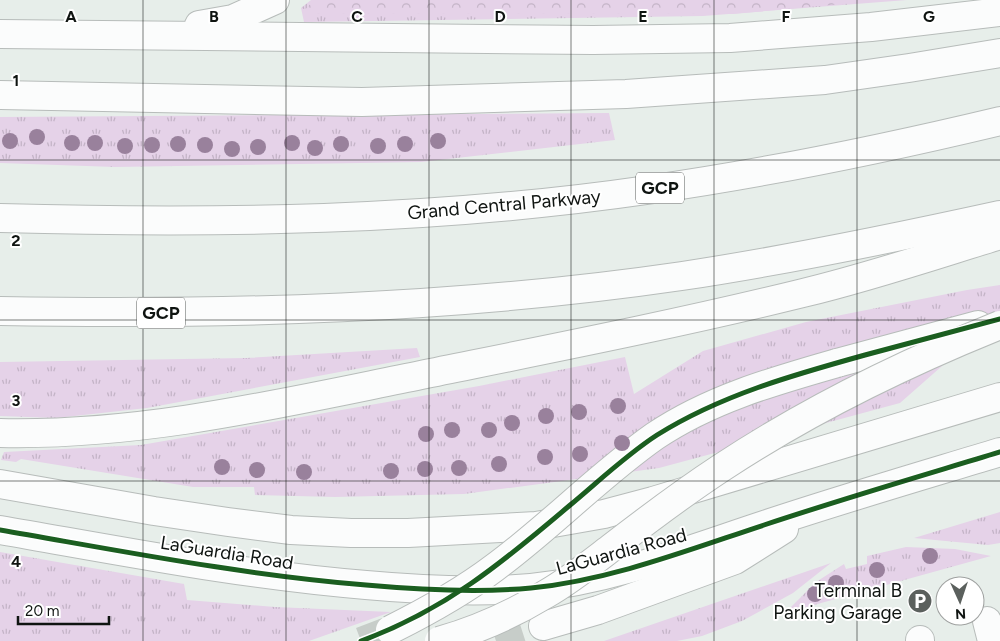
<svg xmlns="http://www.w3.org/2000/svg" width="1000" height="641" font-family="Figtree,sans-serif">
<defs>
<pattern id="grass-tufts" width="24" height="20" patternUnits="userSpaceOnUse" patternTransform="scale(1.25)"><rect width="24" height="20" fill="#e5d2e8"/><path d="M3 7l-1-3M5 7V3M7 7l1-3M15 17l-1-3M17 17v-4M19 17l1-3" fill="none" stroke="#c3b3c6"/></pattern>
<pattern id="park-crowns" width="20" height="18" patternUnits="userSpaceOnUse" patternTransform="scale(1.25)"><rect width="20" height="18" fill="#e5d2e8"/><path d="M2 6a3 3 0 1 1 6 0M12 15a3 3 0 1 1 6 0" fill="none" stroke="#c3b3c6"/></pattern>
</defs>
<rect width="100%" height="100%" fill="#e7eeea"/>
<!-- grass -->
<g fill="url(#grass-tufts)">
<polygon points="311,0 907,0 703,16 304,22 301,8"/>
<polygon points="609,113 615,140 421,162 115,167 0,163 0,117"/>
<polygon points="1000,285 1000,315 900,403 659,468 464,494 335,497 255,495 254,487 193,487 21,459 16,462 1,460 4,452 141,445 479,386 625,357 634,394 703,351 806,322 967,290"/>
<polygon points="417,348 420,357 147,408 56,418 0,416 0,362 246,358"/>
<polygon points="1000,512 1000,543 988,545 914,538"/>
<polygon points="906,547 955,549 991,556 785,613 816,582 844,564 846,569 867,564 867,556"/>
<polygon points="0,552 184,584 187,600 275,607 391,612 309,641 0,641"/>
<polygon points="831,563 793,593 742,621 702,636 677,641 604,641"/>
</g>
<!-- park -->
<polygon fill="url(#park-crowns)" points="317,0 885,0 733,14 304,14 303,11"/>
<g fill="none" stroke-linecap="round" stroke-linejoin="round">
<!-- minor-tunnel -->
<g stroke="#c7cdc9" stroke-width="28" stroke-dasharray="28 14" stroke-linecap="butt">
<polyline points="361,641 390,630"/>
<polyline points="496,641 543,626"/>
</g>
<defs>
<g id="minor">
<polyline points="837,363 978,325"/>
<polyline points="0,484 154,511 228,522 291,530 351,533 408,533 536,526 604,514 653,501 1000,397"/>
<path d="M0 530C122 551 243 575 366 585 421 590 476 593 531 588 611 580 688 550 764 525 842 499 921 476 1000 452"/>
<polyline points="987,621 992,641"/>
<polyline points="543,626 598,610 735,560 784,529"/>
<polyline points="920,640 920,641"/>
</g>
<g id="highway">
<polyline points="199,25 233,19 275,0"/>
<polyline points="0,34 593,40 730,38 871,27 1000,12"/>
<polyline points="0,95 362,102 626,94 825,80 909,68 1000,53"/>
<path d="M0 218C216 224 433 221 647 190 766 173 883 149 1000 121"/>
<path d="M0 311C228 315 456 309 682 276 789 260 895 238 1000 215"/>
<path d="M0 433C143 436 282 403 421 375 549 349 677 324 803 293 870 277 935 255 1000 235"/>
</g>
</defs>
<!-- minor casing -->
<use href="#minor" stroke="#b7bcba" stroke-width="30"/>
<!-- highway casing -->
<use href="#highway" stroke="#b7bcba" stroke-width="30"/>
<!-- minor -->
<use href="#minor" stroke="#fbfcfc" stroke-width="28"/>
<!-- highway -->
<use href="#highway" stroke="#fbfcfc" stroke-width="28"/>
<defs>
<g id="minor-bridge">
<path d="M390 630C426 612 461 593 494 568 550 527 598 476 655 436 710 399 774 381 837 363"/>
<path d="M439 641C477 630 513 614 546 594 569 581 590 564 611 548 647 520 683 493 721 468 809 410 903 364 1000 325"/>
</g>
</defs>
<!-- minor-bridge casing -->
<use href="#minor-bridge" stroke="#b7bcba" stroke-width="30" stroke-linecap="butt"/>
<!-- minor-bridge -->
<use href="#minor-bridge" stroke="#fbfcfc" stroke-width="28"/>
<defs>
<g id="cycleway">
<path d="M0 530C122 551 243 575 366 585 421 590 476 593 531 588 611 580 688 550 764 525 842 499 921 476 1000 452"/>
<path d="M361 641C445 610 502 563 569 506 598 482 626 455 657 435 721 395 793 375 865 355 910 343 955 331 1000 319"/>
</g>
</defs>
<!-- cycleway casing -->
<use href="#cycleway" stroke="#fff" stroke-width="8"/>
<!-- cycleway -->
<use href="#cycleway" stroke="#1b5e20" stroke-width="5"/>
</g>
<!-- trees -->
<g fill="#99819c">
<circle cx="37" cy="137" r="8"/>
<circle cx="10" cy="141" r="8"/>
<circle cx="438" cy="141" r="8"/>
<circle cx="72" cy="143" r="8"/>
<circle cx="95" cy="143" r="8"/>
<circle cx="292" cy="143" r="8"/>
<circle cx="178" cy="144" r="8"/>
<circle cx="341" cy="144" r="8"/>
<circle cx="405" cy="144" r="8"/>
<circle cx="152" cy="145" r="8"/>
<circle cx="205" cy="145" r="8"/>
<circle cx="125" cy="146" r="8"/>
<circle cx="378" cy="146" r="8"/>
<circle cx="258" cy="147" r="8"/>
<circle cx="315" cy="148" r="8"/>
<circle cx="232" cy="149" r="8"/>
<circle cx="618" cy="406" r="8"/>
<circle cx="579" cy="412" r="8"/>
<circle cx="546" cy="416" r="8"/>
<circle cx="512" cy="423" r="8"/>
<circle cx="452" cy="430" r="8"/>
<circle cx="489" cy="430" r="8"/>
<circle cx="426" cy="434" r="8"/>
<circle cx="622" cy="443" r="8"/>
<circle cx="580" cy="454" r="8"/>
<circle cx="545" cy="457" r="8"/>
<circle cx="499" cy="464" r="8"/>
<circle cx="222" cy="467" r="8"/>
<circle cx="459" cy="468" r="8"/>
<circle cx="425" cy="469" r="8"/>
<circle cx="257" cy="470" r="8"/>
<circle cx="391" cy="471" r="8"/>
<circle cx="304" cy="472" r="8"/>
<circle cx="930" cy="556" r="8"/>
<circle cx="877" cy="570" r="8"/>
<circle cx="836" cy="583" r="8"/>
<circle cx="815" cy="594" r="8"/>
</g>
<!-- grid -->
<path fill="none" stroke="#0f1411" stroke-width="1" stroke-opacity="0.55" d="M143 0V641M286 0V641M429 0V641M571 0V641M714 0V641M857 0V641M0 160H1000M0 320H1000M0 481H1000"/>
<!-- icons -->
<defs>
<symbol id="parking-disc" viewBox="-11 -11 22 22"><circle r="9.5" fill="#5b605d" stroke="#fff"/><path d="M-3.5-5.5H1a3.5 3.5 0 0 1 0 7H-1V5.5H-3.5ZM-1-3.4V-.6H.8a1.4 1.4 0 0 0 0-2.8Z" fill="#fff"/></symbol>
</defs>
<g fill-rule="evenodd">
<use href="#parking-disc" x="906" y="587" width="28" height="28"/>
</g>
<g text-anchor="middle" stroke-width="4" stroke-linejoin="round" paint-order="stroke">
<!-- shield labels -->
<g fill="#fff" stroke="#575a58" stroke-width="1">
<rect x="636" y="172.5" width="48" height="31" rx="4"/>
<rect x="137" y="297.5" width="48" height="31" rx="4"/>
</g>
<g font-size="18" font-weight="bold" fill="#0f1411">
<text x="660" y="194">GCP</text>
<text x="161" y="319">GCP</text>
</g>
<!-- street labels -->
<g font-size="19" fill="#0f1411" stroke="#fff">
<text transform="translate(504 204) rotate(-5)" y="7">Grand Central Parkway</text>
<text transform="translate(621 551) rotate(-15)" y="7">LaGuardia Road</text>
<text transform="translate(227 552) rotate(9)" y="7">LaGuardia Road</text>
</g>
<!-- poi labels -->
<g font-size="19" fill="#0f1411" stroke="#fff" text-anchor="end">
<text x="902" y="597">Terminal B<tspan x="902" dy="22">Parking Garage</tspan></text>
</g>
</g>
<g font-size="16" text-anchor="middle" font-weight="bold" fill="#0f1411" stroke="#fff" stroke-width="4" stroke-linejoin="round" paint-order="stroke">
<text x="71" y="22">A</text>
<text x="214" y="22">B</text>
<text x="357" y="22">C</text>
<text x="500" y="22">D</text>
<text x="643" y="22">E</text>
<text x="786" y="22">F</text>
<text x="929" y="22">G</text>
<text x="16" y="86">1</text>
<text x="16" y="246">2</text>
<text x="16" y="406">3</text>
<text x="16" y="567">4</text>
</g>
<!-- north arrow -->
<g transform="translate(960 601) rotate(177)"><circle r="24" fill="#ffffff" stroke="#9fa1a0"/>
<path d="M0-4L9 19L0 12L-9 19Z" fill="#5b605d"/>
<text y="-8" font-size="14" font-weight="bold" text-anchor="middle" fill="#0f1411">N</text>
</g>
<!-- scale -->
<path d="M18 616v8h91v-8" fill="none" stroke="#0f1411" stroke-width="2.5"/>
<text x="25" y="616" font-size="15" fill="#0f1411" stroke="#ffffff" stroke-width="4" paint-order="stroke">20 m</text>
</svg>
